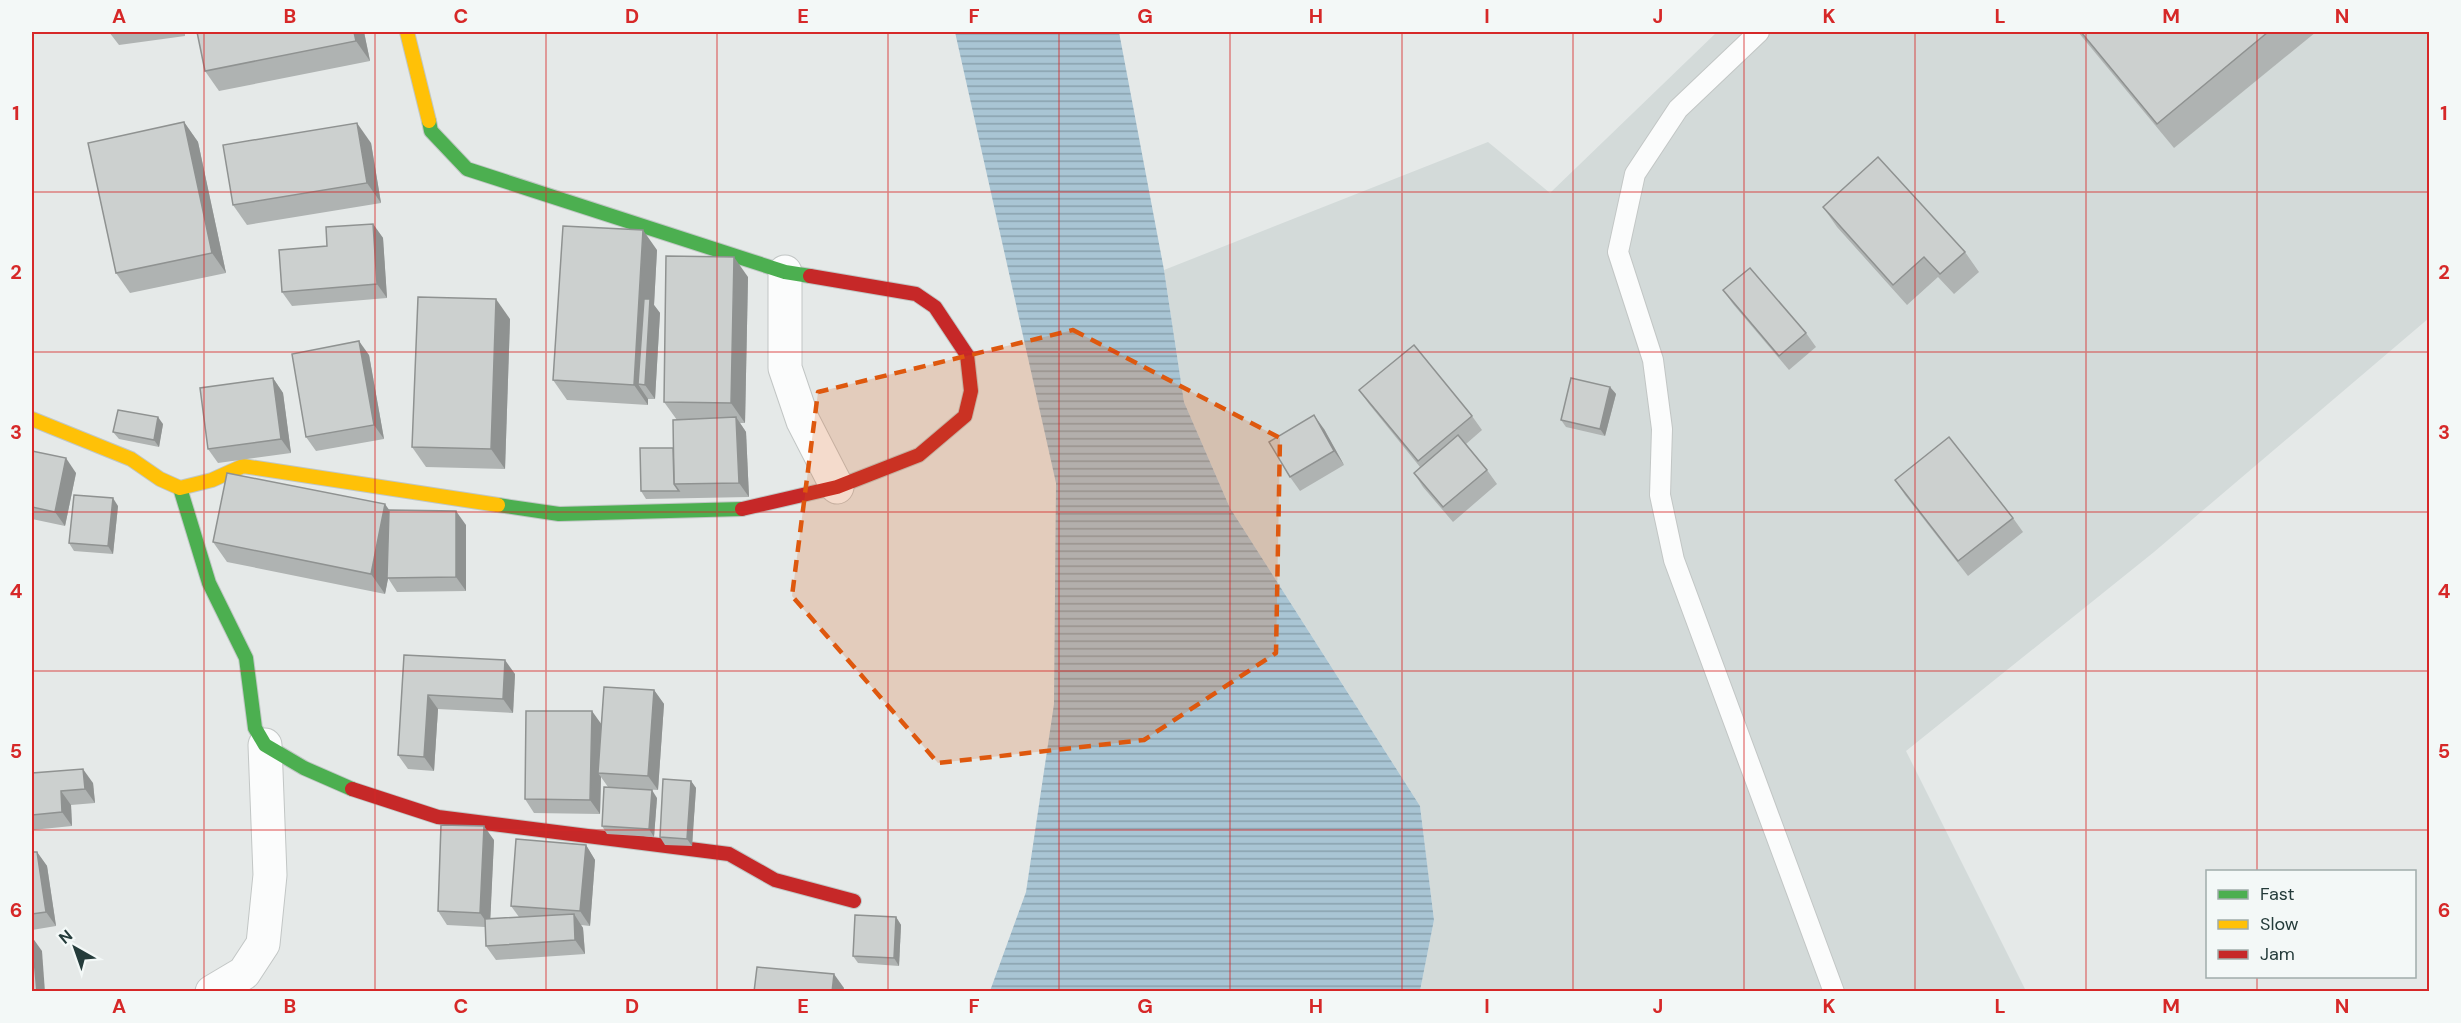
<svg xmlns="http://www.w3.org/2000/svg" width="2461" height="1023" font-family="'DM Sans',sans-serif">
<defs>
<pattern id="water-rules" width="6" height="5" patternUnits="userSpaceOnUse" patternTransform="scale(1.5)"><rect width="6" height="5" fill="#a9c5d4"/><path d="M0 2.5h6" fill="none" stroke="#89a1ad"/></pattern>
</defs>
<rect width="100%" height="100%" fill="#e5e9e8"/>
<!-- built -->
<polygon fill="#d3dad9" points="1717,32 2429,32 2429,318 2154,552 1906,751 2026,991 1420,991 1434,920 1420,806 1230,508 1184,402 1164,270 1488,142 1550,193"/>
<!-- water -->
<polygon fill="url(#water-rules)" points="955,32 1119,32 1164,270 1184,402 1230,508 1420,806 1434,920 1420,991 990,991 1026,892 1054,704 1056,483"/>
<g fill="none" stroke-linecap="round" stroke-linejoin="round">
<defs>
<polyline id="lane" points="1759,32 1678,109 1635,174 1618,252 1653,360 1662,429 1660,495 1674,560 1834,992"/>
<g id="street">
<polyline points="785,272 785,368 803,421 837,487"/>
<polyline points="212,992 244,973 263,944 270,875 265,745"/>
</g>
<g id="fast">
<polyline points="429,121 431,131 467,169 785,272 810,276"/>
<polyline points="180,488 209,583 246,658 255,728 265,745 304,768 352,789"/>
<polyline points="498,505 559,514 742,509"/>
</g>
<g id="slow">
<polyline points="407,32 429,121"/>
<polyline points="32,419 131,459 160,479 180,488 212,480 243,466 498,505"/>
</g>
<g id="jam">
<polyline points="742,509 837,487 919,455 965,416 971,391 967,355 935,307 916,294 810,276"/>
<polyline points="352,789 438,817 729,854 775,880 854,901"/>
</g>
</defs>
<!-- lane casing -->
<use href="#lane" stroke="#c2c6c5" stroke-width="22"/>
<!-- street casing -->
<use href="#street" stroke="#c2c6c5" stroke-width="35"/>
<!-- fast casing -->
<use href="#fast" stroke="#c0c7c5" stroke-width="16"/>
<!-- slow casing -->
<use href="#slow" stroke="#c0c7c5" stroke-width="16"/>
<!-- jam casing -->
<use href="#jam" stroke="#c0c7c5" stroke-width="16"/>
<!-- lane -->
<use href="#lane" stroke="#fbfcfc" stroke-width="20"/>
<!-- street -->
<use href="#street" stroke="#fbfcfc" stroke-width="33"/>
<!-- fast -->
<use href="#fast" stroke="#4caf50" stroke-width="14"/>
<!-- slow -->
<use href="#slow" stroke="#ffc107" stroke-width="14"/>
<!-- jam -->
<use href="#jam" stroke="#c62828" stroke-width="14"/>
</g>
<!-- wall -->
<g fill="#afb3b2">
<polygon points="109,32 185,32 185,36 119,45"/>
<polygon points="364,32 370,61 219,91 205,71"/>
<polygon points="2078,32 2316,32 2174,148"/>
<polygon points="184,122 198,142 226,273 130,293 116,273"/>
<polygon points="371,143 381,203 247,225 233,205"/>
<polygon points="1823,207 1965,252 1979,272 1954,294 1938,277 1907,305 1837,227"/>
<polygon points="373,224 383,238 387,298 292,306 282,292 327,246"/>
<polygon points="657,250 654,305 660,313 655,399 648,399 648,405 567,400 553,380"/>
<polygon points="748,277 745,423 740,423 746,432 749,497 646,499 641,491 673,448 677,420 664,402"/>
<polygon points="1723,290 1806,333 1816,347 1789,370 1733,304"/>
<polygon points="510,319 505,469 426,467 412,447"/>
<polygon points="369,355 384,439 316,451 306,437"/>
<polygon points="273,378 283,393 291,453 218,463 208,449"/>
<polygon points="1610,387 1616,394 1605,436 1566,427 1561,420"/>
<polygon points="1359,390 1472,416 1482,430 1466,444 1487,470 1497,484 1453,522 1423,487 1414,473 1420,467 1369,404"/>
<polygon points="163,424 159,447 119,439 113,432"/>
<polygon points="1324,429 1344,465 1300,491 1290,477"/>
<polygon points="32,451 76,473 65,526 32,519"/>
<polygon points="1895,480 2013,518 2023,532 1968,576 1905,495"/>
<polygon points="118,506 113,554 74,551 69,543"/>
<polygon points="389,510 466,525 466,591 397,592 388,578 385,594 227,562 213,542"/>
<polygon points="404,655 515,674 513,713 438,709 434,771 408,769 398,755"/>
<polygon points="654,690 664,704 658,790 608,787 601,777 600,814 534,813 525,799 601,724"/>
<polygon points="32,773 93,783 95,803 71,805 72,826 32,830"/>
<polygon points="691,781 696,788 692,846 665,845 660,837"/>
<polygon points="657,798 654,837 607,834 602,826"/>
<polygon points="494,840 490,919 519,917 511,906 586,845 595,860 590,926 581,925 583,928 585,954 496,960 486,946 485,927 447,925 438,911"/>
<polygon points="32,852 37,852 47,866 56,926 32,930"/>
<polygon points="896,917 901,925 899,966 858,963 853,956"/>
</g>
<!-- shaded-wall -->
<g fill="#8f9291">
<polygon points="354,32 364,32 370,61 356,41"/>
<polygon points="184,122 198,142 226,273 212,253"/>
<polygon points="357,123 371,143 381,203 367,183"/>
<polygon points="373,224 383,238 387,298 377,284"/>
<polygon points="643,230 657,250 654,305 660,313 655,399 645,385 638,384 648,399 648,405 634,385"/>
<polygon points="734,257 748,277 745,423 731,403"/>
<polygon points="496,299 510,319 505,469 491,449"/>
<polygon points="359,341 369,355 384,439 374,425"/>
<polygon points="273,378 283,393 291,453 281,439"/>
<polygon points="1610,387 1616,394 1605,436 1600,429"/>
<polygon points="1314,415 1324,429 1344,465 1334,451"/>
<polygon points="158,417 163,424 159,447 154,440"/>
<polygon points="736,417 746,432 749,497 739,483"/>
<polygon points="66,458 76,473 65,526 55,512"/>
<polygon points="113,498 118,506 113,554 108,546"/>
<polygon points="385,504 399,524 385,594 371,574"/>
<polygon points="456,511 466,525 466,591 456,577"/>
<polygon points="505,660 515,674 513,713 503,699"/>
<polygon points="654,690 664,704 658,790 648,776"/>
<polygon points="428,695 438,709 434,771 424,757"/>
<polygon points="592,711 602,725 598,773 601,777 600,814 590,800"/>
<polygon points="83,769 93,783 95,803 85,789"/>
<polygon points="691,781 696,788 692,846 687,839"/>
<polygon points="652,790 657,798 654,837 649,829"/>
<polygon points="61,791 71,805 72,826 62,812"/>
<polygon points="484,826 494,840 490,927 480,913"/>
<polygon points="586,845 595,860 590,926 580,911"/>
<polygon points="37,852 47,866 56,926 46,912"/>
<polygon points="574,914 583,928 585,954 575,940"/>
<polygon points="896,917 901,925 899,966 894,958"/>
<polygon points="32,937 42,951 45,992 37,992"/>
<polygon points="834,974 844,988 843,992 832,992"/>
</g>
<!-- building -->
<g fill="#ccd0cf" stroke="#8f9291" stroke-width="1.5">
<polygon points="197,32 354,32 356,41 205,71"/>
<polygon points="2081,32 2268,32 2157,124"/>
<polygon points="184,122 212,253 116,273 88,143"/>
<polygon points="357,123 367,183 233,205 223,145"/>
<polygon points="1878,157 1965,252 1940,274 1924,257 1893,285 1823,207"/>
<polygon points="373,224 377,284 282,292 279,250 327,246 326,227"/>
<polygon points="563,226 643,230 634,385 553,380"/>
<polygon points="666,256 734,257 731,403 664,402"/>
<polygon points="1750,268 1806,333 1779,356 1723,290"/>
<polygon points="418,297 496,299 491,449 412,447"/>
<polygon points="644,299 650,299 645,385 638,384"/>
<polygon points="359,341 374,425 306,437 292,354"/>
<polygon points="1414,345 1472,416 1418,461 1359,390"/>
<polygon points="273,378 281,439 208,449 200,388"/>
<polygon points="1571,378 1610,387 1600,429 1561,420"/>
<polygon points="118,410 158,417 154,440 113,432"/>
<polygon points="1314,415 1334,451 1290,477 1269,442"/>
<polygon points="736,417 739,483 674,484 673,420"/>
<polygon points="1458,435 1487,470 1443,507 1414,473"/>
<polygon points="1949,437 2013,518 1958,561 1895,480"/>
<polygon points="640,448 673,448 674,484 679,491 641,491"/>
<polygon points="32,451 66,458 55,512 32,507"/>
<polygon points="227,473 385,504 371,574 213,542"/>
<polygon points="74,495 113,498 108,546 69,543"/>
<polygon points="389,510 456,511 456,577 387,578"/>
<polygon points="404,655 505,660 503,699 428,695 424,757 398,755"/>
<polygon points="604,687 654,690 648,776 598,773"/>
<polygon points="526,711 592,711 590,800 525,799"/>
<polygon points="83,769 85,789 61,791 62,812 32,815 32,773"/>
<polygon points="663,779 691,781 687,839 660,837"/>
<polygon points="604,787 652,790 649,829 602,826"/>
<polygon points="441,825 484,826 480,913 438,911"/>
<polygon points="516,839 586,845 580,911 511,906"/>
<polygon points="32,852 37,852 46,912 32,914"/>
<polygon points="574,914 575,940 486,946 485,919"/>
<polygon points="855,915 896,917 894,958 853,956"/>
<polygon points="32,937 37,992 32,992"/>
<polygon points="757,967 834,974 832,992 754,992"/>
</g>
<!-- marked area -->
<path fill="#de580e" fill-opacity="0.2" stroke="#de580e" stroke-width="4.5" stroke-dasharray="12 8" stroke-linejoin="round" d="M1073 330 1280 438 1276 653 1144 740 938 763 792 596 818 392Z"/>
<!-- grid -->
<path fill="none" stroke="#d62828" stroke-width="1.5" stroke-opacity="0.55" d="M204 32V992M375 32V992M546 32V992M717 32V992M888 32V992M1059 32V992M1230 32V992M1402 32V992M1573 32V992M1744 32V992M1915 32V992M2086 32V992M2257 32V872M32 192H2430M32 352H2430M32 512H2430M32 671H2430M32 830H2430M2257 976V992"/>
<!-- border -->
<rect width="2461" height="1023" fill="none" stroke="#f3f8f7" stroke-width="66"/>
<!-- legend -->
<rect x="2206" y="870" width="210" height="108" fill="#f3f8f7" stroke="#a0acab" stroke-width="1.5"/>
<rect x="2218" y="890" width="30" height="9" fill="#4caf50" stroke="#a0acab" stroke-width="1.5"/>
<text x="2260" y="900" font-size="18" fill="#243b3a">Fast</text>
<rect x="2218" y="920" width="30" height="9" fill="#ffc107" stroke="#a0acab" stroke-width="1.5"/>
<text x="2260" y="930" font-size="18" fill="#243b3a">Slow</text>
<rect x="2218" y="950" width="30" height="9" fill="#c62828" stroke="#a0acab" stroke-width="1.5"/>
<text x="2260" y="960" font-size="18" fill="#243b3a">Jam</text>
<!-- north arrow -->
<g transform="translate(75 948) rotate(320)" stroke="#f3f8f7" stroke-width="4.5" paint-order="stroke">
<path d="M0-4.5L10 22L0 15L-10 22Z" fill="#243b3a"/>
<text y="-9" font-size="16" font-weight="bold" text-anchor="middle" fill="#243b3a">N</text>
</g>
<rect x="33" y="33" width="2395" height="957" fill="none" stroke="#d62828" stroke-width="2"/>
<g font-size="20" text-anchor="middle" font-weight="bold" fill="#d62828">
<text x="119" y="23">A</text>
<text x="290" y="23">B</text>
<text x="461" y="23">C</text>
<text x="632" y="23">D</text>
<text x="803" y="23">E</text>
<text x="974" y="23">F</text>
<text x="1145" y="23">G</text>
<text x="1316" y="23">H</text>
<text x="1487" y="23">I</text>
<text x="1658" y="23">J</text>
<text x="1829" y="23">K</text>
<text x="2000" y="23">L</text>
<text x="2171" y="23">M</text>
<text x="2342" y="23">N</text>
<text x="16" y="120">1</text>
<text x="2444" y="120">1</text>
<text x="16" y="279">2</text>
<text x="2444" y="279">2</text>
<text x="16" y="439">3</text>
<text x="2444" y="439">3</text>
<text x="16" y="598">4</text>
<text x="2444" y="598">4</text>
<text x="16" y="758">5</text>
<text x="2444" y="758">5</text>
<text x="16" y="917">6</text>
<text x="2444" y="917">6</text>
<text x="119" y="1013">A</text>
<text x="290" y="1013">B</text>
<text x="461" y="1013">C</text>
<text x="632" y="1013">D</text>
<text x="803" y="1013">E</text>
<text x="974" y="1013">F</text>
<text x="1145" y="1013">G</text>
<text x="1316" y="1013">H</text>
<text x="1487" y="1013">I</text>
<text x="1658" y="1013">J</text>
<text x="1829" y="1013">K</text>
<text x="2000" y="1013">L</text>
<text x="2171" y="1013">M</text>
<text x="2342" y="1013">N</text>
</g>
</svg>
